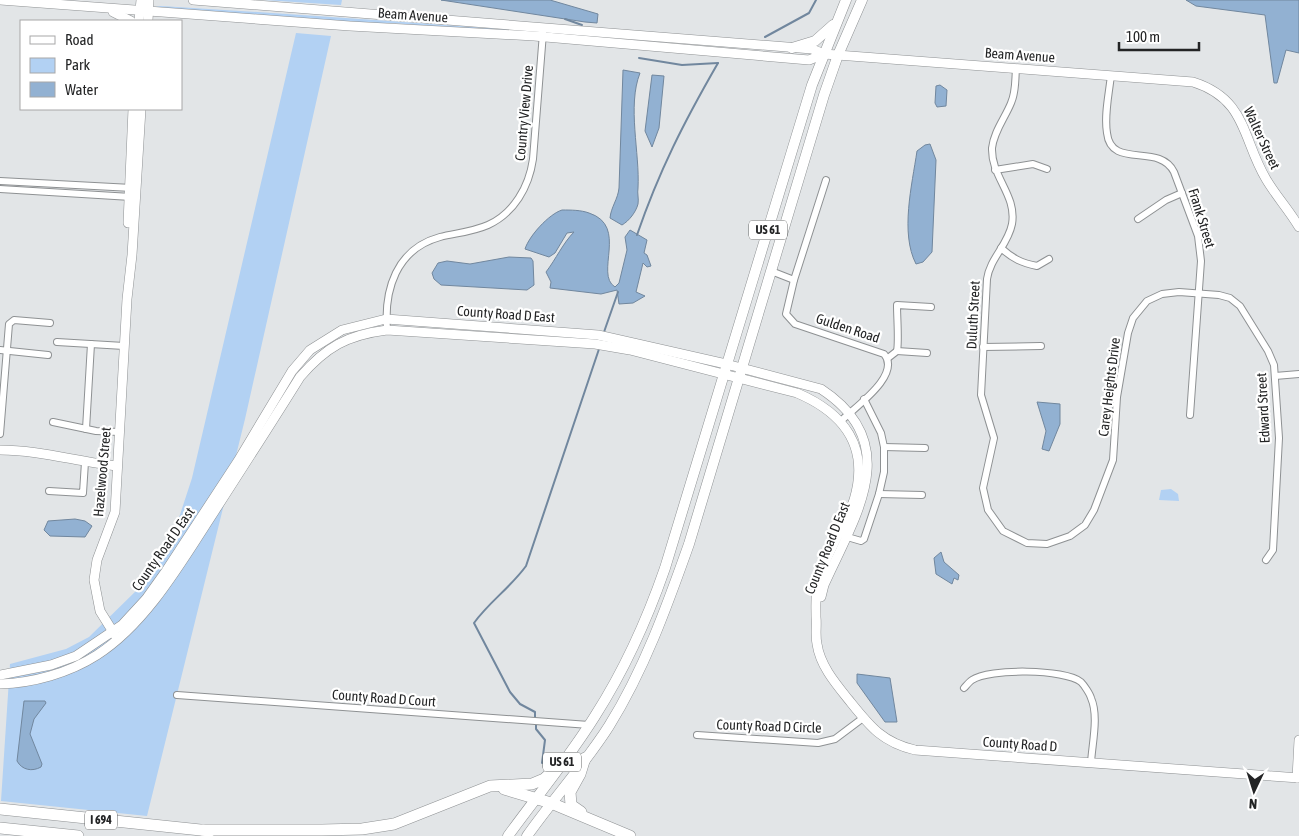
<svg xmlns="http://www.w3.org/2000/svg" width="1299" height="836" font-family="'Asap Condensed',sans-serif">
<rect width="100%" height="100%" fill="#e2e5e7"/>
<!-- green -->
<g fill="#b2d1f3">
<polygon points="264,0 342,0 341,5"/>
<path d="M161 6C278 13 395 21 512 30L525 34 393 23 359 24 155 7Z"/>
<polygon points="296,33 331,36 245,419 147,816 1,801 10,664 66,649 89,637 139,588 175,530 192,478"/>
<polygon points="1171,489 1178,494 1179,501 1159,500 1161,490"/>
</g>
<!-- water -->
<g fill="#92b1d2" stroke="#71879e">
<polygon points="441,0 550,0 598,14 597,23 585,22"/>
<polygon points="1186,0 1299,0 1299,53 1286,50 1277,83 1274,83 1265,15 1196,6"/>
<path d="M623 70 640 73C627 106 640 153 638 188 637 193 639 199 638 204 636 212 629 221 622 225L610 218C611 207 618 199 619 188Z"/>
<polygon points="652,75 664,76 659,128 652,147 645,131"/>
<polygon points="940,85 947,90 946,106 937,107 935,103 936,86"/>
<path d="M930 144 936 160 932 252 923 262 916 264C900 233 912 185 917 151L925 145Z"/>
<path d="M562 210C571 210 581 210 589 213 629 226 594 274 615 287L619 283 627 250 625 237 630 230 647 240 644 253 647 255 651 266 647 267 643 263 636 292 645 296 633 303 619 304 617 290 601 294 550 288 551 282 546 272C556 259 563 243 574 232L567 233 555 253 549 257 525 249C529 236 549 214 562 210Z"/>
<polygon points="509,257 531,258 533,261 534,285 527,290 441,285 434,279 432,273 438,263 447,261 470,264"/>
<polygon points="1037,402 1060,404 1060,424 1049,451 1042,449 1046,431"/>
<polygon points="75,519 85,521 92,526 85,537 50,536 44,530 48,521"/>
<polygon points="941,552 944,562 959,575 958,580 954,578 952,584 936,574 934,558"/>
<polygon points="857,674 890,678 897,722 885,722 857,683"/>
<path d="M24 701H45L46 703 34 719 30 734 42 764 41 767C32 772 22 770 17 761Z"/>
</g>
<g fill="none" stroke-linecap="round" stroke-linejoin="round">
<!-- stream -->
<g stroke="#71879e" stroke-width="2">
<polyline points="565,19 582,25"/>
<polyline points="765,37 809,13 816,0"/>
<polyline points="639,58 682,65 718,63"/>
<path d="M637 235C659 171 684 122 718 63"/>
<polyline points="604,332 618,292"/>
<path d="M535 719V712L520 704 510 692 474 623C489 602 510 588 526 566L599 349"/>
<polyline points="536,723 536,729 545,740 542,763"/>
</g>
<defs>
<g id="street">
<path d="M1016 69C1015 80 1016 92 1011 103 1005 118 994 131 992 148 991 177 1017 195 1012 224 1008 245 990 258 987 279L981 395 994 438 983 488 988 510 1003 531 1027 543 1047 544 1070 536 1085 525 1094 510 1113 460 1117 397 1128 333 1133 318 1147 301 1162 294 1179 292 1219 295 1230 298 1240 306 1268 351 1274 365 1279 438 1273 550 1266 560"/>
<path d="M1111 75C1109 94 1104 115 1107 133 1111 170 1159 142 1174 172L1198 236 1201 261 1190 415"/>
<polyline points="995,170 1033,164 1047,169"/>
<path d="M826 180 794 280 786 314 795 324 884 354C902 375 855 407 841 421"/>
<polyline points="0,181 132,188"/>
<polyline points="0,189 131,197"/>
<polyline points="1138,219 1166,200 1182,193"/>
<path d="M1001 248C1013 259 1022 263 1037 266L1049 259"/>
<polyline points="771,271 794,280"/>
<path d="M387 330C384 290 396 249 440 237 456 233 472 232 488 225 514 213 529 187 533 159L543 33"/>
<polyline points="57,342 124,346"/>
<polyline points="983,347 1041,346"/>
<polyline points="0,350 48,355"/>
<polyline points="897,351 927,353"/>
<path d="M888 358 897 351C899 341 897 318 897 305L931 307"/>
<polyline points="1275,376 1299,374"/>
<polyline points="53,422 96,431 119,432"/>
<polyline points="86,429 91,344"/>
<polyline points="0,434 9,324 14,320 50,323"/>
<polyline points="884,447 925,448"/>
<polyline points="49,491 83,493 85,462"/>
<polyline points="879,494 922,495"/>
<polyline points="844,536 861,541 864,539 879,494 884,472 884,447 881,433 864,399"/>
<path d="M964 688C966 686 969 682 972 680 989 668 1065 669 1081 682 1084 685 1090 694 1091 698 1099 716 1092 744 1091 763"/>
<polyline points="177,695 589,725"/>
<polyline points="697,735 818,743 835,739 863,718"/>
</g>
<g id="secondary">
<polyline points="0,0 350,26 534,36 809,60 824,54"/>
<path d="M193 0 812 49 824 54 1193 82C1247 99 1242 139 1266 179 1276 196 1289 210 1299 227"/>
<polyline points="113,12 131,21"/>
<polyline points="139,21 141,0"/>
<polyline points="148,21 149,0"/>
<polyline points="128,223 133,109"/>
<path d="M0 450C40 450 78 462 117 466"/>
<polyline points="115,635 100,611 94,580 97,560 115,512 127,299 132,255 141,109"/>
<path d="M0 675 51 665 76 656 122 625 146 599 166 571 238 461 292 371 310 350 342 330 386 319 598 335 726 364 821 389C905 444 855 516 824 585L821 597"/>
<path d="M0 684C33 683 69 673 97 655 147 623 182 561 214 512 243 467 272 422 300 377 326 347 347 335 387 330L595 344 630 350 797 393C844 413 870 447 854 500 844 529 825 554 818 583 815 595 816 605 816 617 817 626 815 635 817 644 820 665 835 683 848 699 869 725 881 742 915 750L1299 778"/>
<polyline points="1297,778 1299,740"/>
</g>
<g id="primary">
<polyline points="792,48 815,41 833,25"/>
<path d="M508 836C537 796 569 758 595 716 625 669 647 620 665 568L812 85 846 0"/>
<path d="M527 836C553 799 585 764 609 726 644 670 667 606 689 544L824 95 838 55 862 0"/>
</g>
<g id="highway">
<polyline points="504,789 551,803 630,836"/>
<polyline points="0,809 210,831"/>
<polyline points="581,812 571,805 570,792 580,774 585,758"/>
<polyline points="0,828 78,836"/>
<polyline points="203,830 322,830 362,829 394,824 490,786 532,784 544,779 563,762"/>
</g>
</defs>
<!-- street casing -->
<use href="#street" stroke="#8e9193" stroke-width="8"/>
<!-- secondary casing -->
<use href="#secondary" stroke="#8e9193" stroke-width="10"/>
<!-- primary casing -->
<use href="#primary" stroke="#8e9193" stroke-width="11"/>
<!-- highway casing -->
<use href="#highway" stroke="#8e9193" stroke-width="12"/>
<!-- street -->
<use href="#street" stroke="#fff" stroke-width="6"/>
<!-- secondary -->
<use href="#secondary" stroke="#fff" stroke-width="9"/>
<!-- primary -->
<use href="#primary" stroke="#fff" stroke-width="10"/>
<!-- highway -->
<use href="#highway" stroke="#fff" stroke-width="11"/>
</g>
<g text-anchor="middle" stroke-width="4.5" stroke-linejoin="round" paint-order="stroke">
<!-- shield labels -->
<g fill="#fff" stroke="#656666" stroke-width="1">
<rect x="749" y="220.5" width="38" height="19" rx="4"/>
<rect x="543" y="752.5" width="38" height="19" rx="4"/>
<rect x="85" y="810.5" width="32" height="19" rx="4"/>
</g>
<g font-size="12" font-weight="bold" fill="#232425">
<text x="768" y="234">US 61</text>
<text x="562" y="766">US 61</text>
<text x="101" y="824">I 694</text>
</g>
<!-- street labels -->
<g font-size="14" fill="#232425" stroke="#fff">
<text transform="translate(413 15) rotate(4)" y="5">Beam Avenue</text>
<text transform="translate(1020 55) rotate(4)" y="5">Beam Avenue</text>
<text transform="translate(524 113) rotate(-85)" y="5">Country View Drive</text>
<text transform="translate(1262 138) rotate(65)" y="5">Walter Street</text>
<text transform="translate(1202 218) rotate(73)" y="5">Frank Street</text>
<text transform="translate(506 314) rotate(4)" y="5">County Road D East</text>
<text transform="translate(973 315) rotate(-87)" y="5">Duluth Street</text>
<text transform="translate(848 328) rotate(18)" y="5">Gulden Road</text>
<text transform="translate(1109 387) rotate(-83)" y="5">Carey Heights Drive</text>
<text transform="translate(1263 408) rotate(-93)" y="5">Edward Street</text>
<text transform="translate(102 472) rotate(-85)" y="5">Hazelwood Street</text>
<text transform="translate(827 548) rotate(-68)" y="5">County Road D East</text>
<text transform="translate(163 549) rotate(-55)" y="5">County Road D East</text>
<text transform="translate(384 698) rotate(4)" y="5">County Road D Court</text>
<text transform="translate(769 726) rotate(2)" y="5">County Road D Circle</text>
<text transform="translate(1020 744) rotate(4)" y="5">County Road D</text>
</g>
</g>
<!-- legend -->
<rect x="20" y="20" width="162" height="90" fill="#ffffff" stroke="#a7a7a8"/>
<rect x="30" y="36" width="25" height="8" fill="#ffffff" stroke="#a7a7a8"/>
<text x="65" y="45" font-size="15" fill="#232425">Road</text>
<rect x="30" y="58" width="25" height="15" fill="#b2d1f3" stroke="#a7a7a8"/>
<text x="65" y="70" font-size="15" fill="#232425">Park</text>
<rect x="30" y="82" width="25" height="15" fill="#92b1d2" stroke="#a7a7a8"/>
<text x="65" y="95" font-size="15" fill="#232425">Water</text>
<!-- north arrow -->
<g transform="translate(1254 791) rotate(184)" stroke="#ffffff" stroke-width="4" paint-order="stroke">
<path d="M0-4L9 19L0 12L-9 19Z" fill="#232425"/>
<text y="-8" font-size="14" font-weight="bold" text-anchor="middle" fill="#232425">N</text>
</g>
<!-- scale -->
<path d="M1119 42v8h80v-8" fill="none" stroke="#232425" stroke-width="2.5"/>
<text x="1126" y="42" font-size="15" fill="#232425" stroke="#ffffff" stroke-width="4" paint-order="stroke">100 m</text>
</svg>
